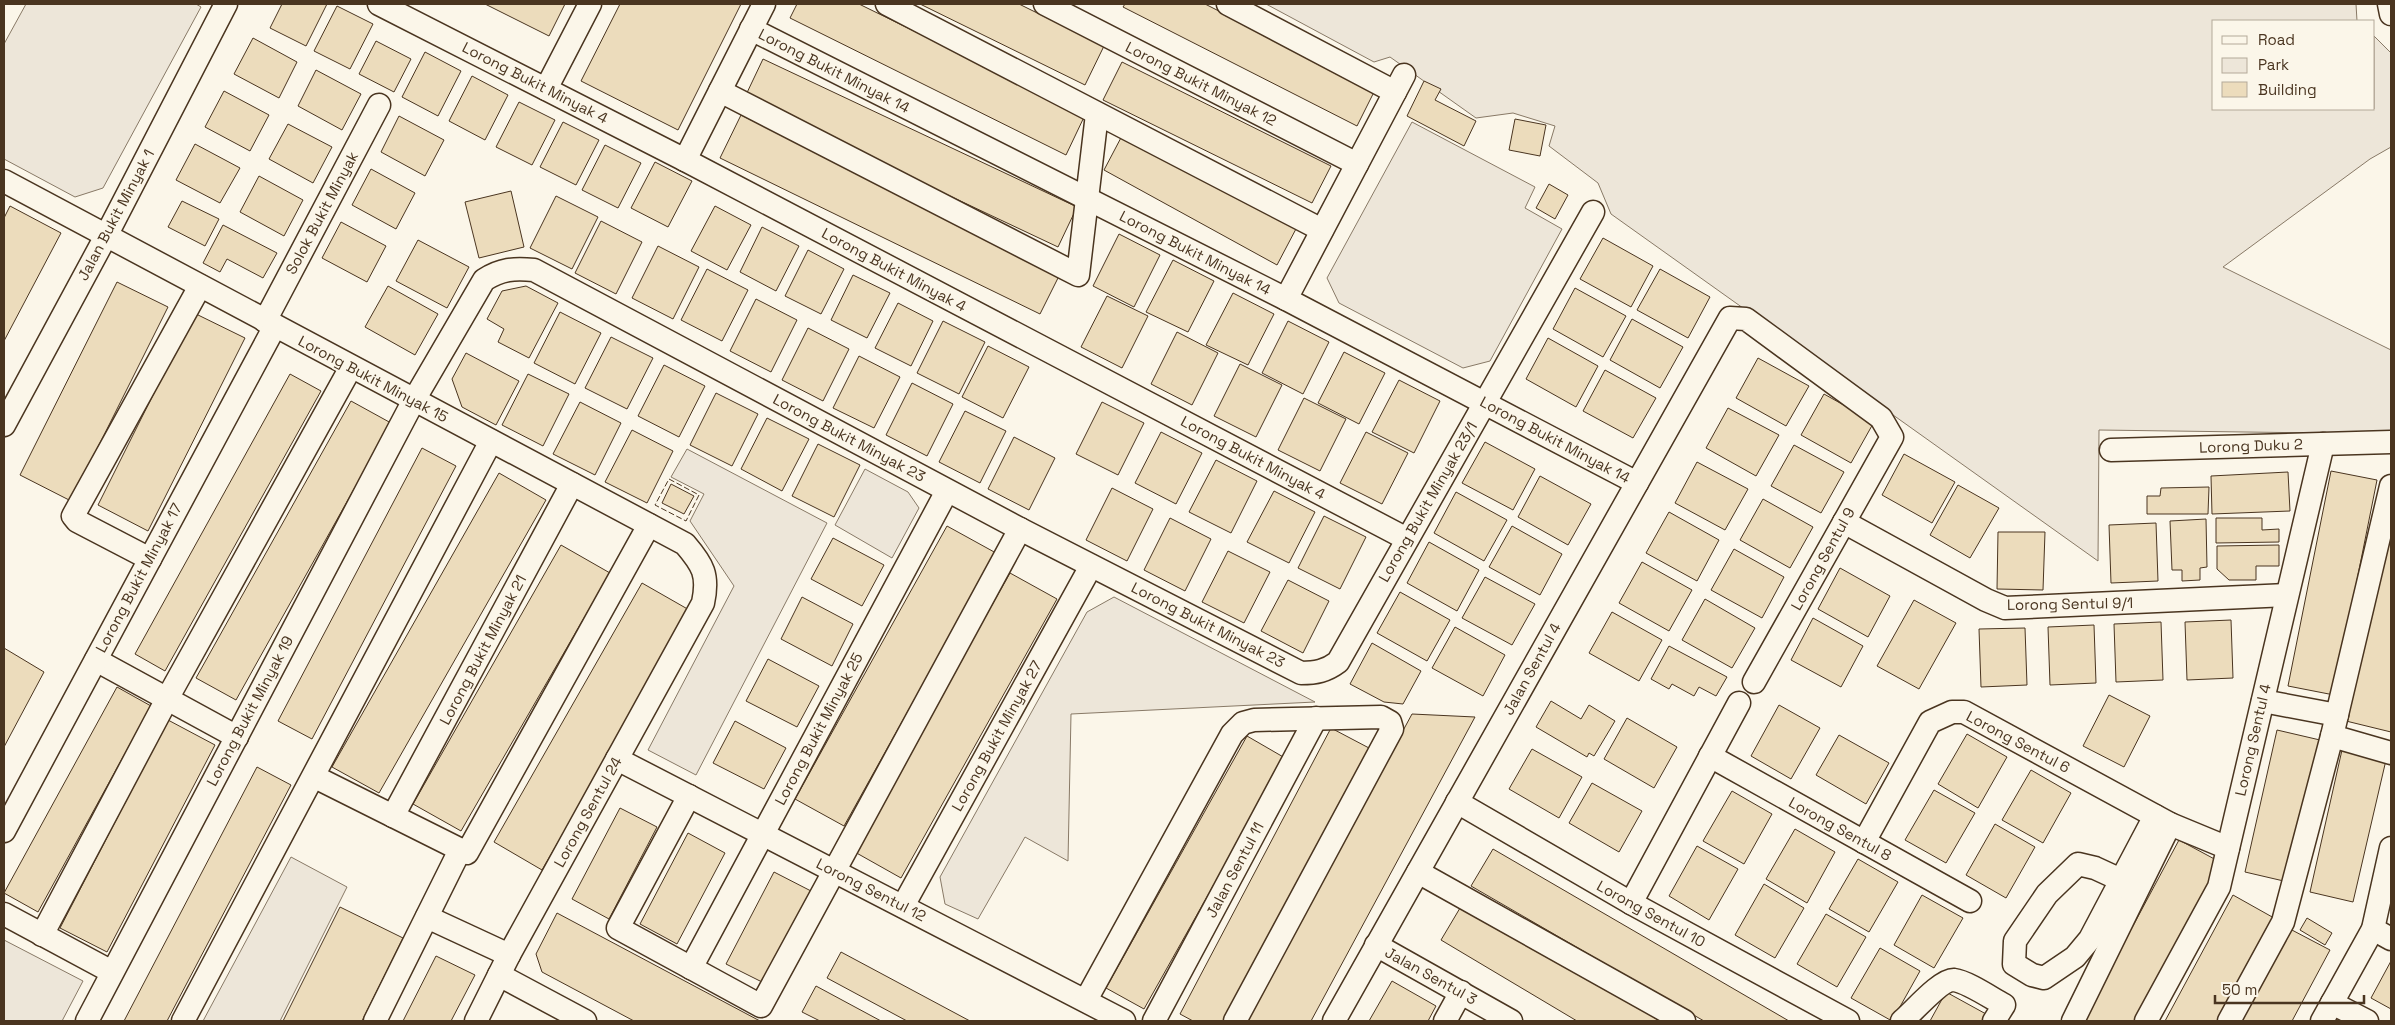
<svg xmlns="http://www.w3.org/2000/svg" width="2395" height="1025" font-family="'Space Grotesk',sans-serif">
<rect width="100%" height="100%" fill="#fbf6e9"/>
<!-- green -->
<g fill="#ede6d9" stroke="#887966">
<polygon points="26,4 196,4 201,7 103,188 75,197 4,159 4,44"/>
<polygon points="1266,4 2356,4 2357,21 2214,21 2214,109 2374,109 2374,36 2391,53 2391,147 2370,159 2223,267 2391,350 2391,434 2099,430 2098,561 1611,214 1598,183 1549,146 1555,126 1513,113 1476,118 1390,57 1374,62"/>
<polygon points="1412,122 1535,187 1525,208 1562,229 1490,361 1463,368 1339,303 1327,278"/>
<polygon points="687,449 827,523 696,775 648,750 734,586 690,521 704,494 671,477"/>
<polygon points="865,469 908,492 919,508 892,558 835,525"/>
<polygon points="1114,597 1315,702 1071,714 1068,861 1025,837 978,919 945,904 940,877 1087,612"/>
<polygon points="291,857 347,887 280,1021 203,1021"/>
<polygon points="4,940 83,981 62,1021 4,1021"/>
</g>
<!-- building -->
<g fill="#ecdcbc" stroke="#4a3520">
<polygon points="282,4 327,4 306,46 270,28"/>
<polygon points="485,4 565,4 549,36"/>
<polygon points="620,4 741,4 678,130 581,81"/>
<polygon points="797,4 859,4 1085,115 1066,155 790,18"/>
<polygon points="920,4 1019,4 1104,46 1085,85"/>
<polygon points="1125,4 1205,4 1375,90 1357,126 1123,7"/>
<polygon points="337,6 373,24 350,69 314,51"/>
<polygon points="253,38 297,62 279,98 234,74"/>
<polygon points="376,41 411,59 394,92 359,74"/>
<polygon points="425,52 461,71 438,116 402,97"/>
<polygon points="763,59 1077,207 1058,247 744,99"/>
<polygon points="1122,62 1331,166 1312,203 1103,100"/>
<polygon points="316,70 361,94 342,130 298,106"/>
<polygon points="472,76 508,95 485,140 449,121"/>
<polygon points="1424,81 1441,89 1435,100 1476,121 1464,146 1407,116"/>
<polygon points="224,91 269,115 250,151 205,127"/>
<polygon points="519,102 555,120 532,165 496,147"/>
<polygon points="741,115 1061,272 1040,314 720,158"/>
<polygon points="399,116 444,140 425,176 381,152"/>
<polygon points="1515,119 1546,125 1540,156 1509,150"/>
<polygon points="563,122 599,140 576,185 540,167"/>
<polygon points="288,124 332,147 313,183 269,159"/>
<polygon points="1124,132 1297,227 1277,265 1104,170"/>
<polygon points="195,144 240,168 220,203 176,180"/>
<polygon points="605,145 641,163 618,208 582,190"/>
<polygon points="655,162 692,181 668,227 631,208"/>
<polygon points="371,169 415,193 396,229 352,205"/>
<polygon points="259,176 303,200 284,236 240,212"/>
<polygon points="1549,184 1568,195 1555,219 1536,208"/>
<polygon points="511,191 524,247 479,258 465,202"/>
<polygon points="556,196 598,217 572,269 530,248"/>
<polygon points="182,201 219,219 205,246 168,227"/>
<polygon points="10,206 61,233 4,341 4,218"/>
<polygon points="715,206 751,225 727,270 691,251"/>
<polygon points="601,221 642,242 616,294 575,273"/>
<polygon points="341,222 386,246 367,282 322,258"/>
<polygon points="223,225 277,253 263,278 227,259 220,272 203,263"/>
<polygon points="762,227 799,246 776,291 740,272"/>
<polygon points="1119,234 1160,255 1134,307 1093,286"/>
<polygon points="1603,238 1653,266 1631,307 1580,279"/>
<polygon points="418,240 469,267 447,308 396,281"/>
<polygon points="658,246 699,267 673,319 632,298"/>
<polygon points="808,250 844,269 821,314 785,296"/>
<polygon points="1173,260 1214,281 1188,332 1146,312"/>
<polygon points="707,269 748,290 722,341 681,320"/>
<polygon points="1660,269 1710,297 1688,338 1637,310"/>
<polygon points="853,275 890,293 867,338 831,320"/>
<polygon points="117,282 168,307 71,501 20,475"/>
<polygon points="388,286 438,314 415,355 365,327"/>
<polygon points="526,286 558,303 529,358 498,342 504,329 487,319 502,291"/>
<polygon points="1575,288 1626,316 1603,357 1553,329"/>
<polygon points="1233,293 1274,314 1248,365 1206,345"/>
<polygon points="1107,296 1148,316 1122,368 1081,347"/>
<polygon points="756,299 797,320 771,372 730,351"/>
<polygon points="898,303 933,321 911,366 875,348"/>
<polygon points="560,312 601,333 575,384 534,363"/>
<polygon points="194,313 245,338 148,531 98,505"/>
<polygon points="1632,319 1683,347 1660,388 1610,360"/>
<polygon points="943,321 985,342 959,394 917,373"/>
<polygon points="1288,321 1329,342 1303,394 1262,373"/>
<polygon points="808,328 849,349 823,401 782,380"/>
<polygon points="1177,332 1218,353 1192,405 1151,384"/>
<polygon points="611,337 653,358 627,409 585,388"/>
<polygon points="1548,338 1598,366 1576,407 1526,379"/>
<polygon points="988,346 1029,367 1003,418 962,397"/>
<polygon points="1344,352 1385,373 1359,424 1318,403"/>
<polygon points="466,353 519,381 496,425 462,407 452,379"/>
<polygon points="859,356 900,377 874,428 833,408"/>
<polygon points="1758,358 1809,386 1786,426 1736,398"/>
<polygon points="1240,364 1282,385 1256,437 1214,416"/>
<polygon points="664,365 705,386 679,437 638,416"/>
<polygon points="1605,370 1656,398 1633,438 1583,411"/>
<polygon points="290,374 321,391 165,671 135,654"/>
<polygon points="528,374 569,394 543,446 502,425"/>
<polygon points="1399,380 1440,401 1414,453 1372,432"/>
<polygon points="912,383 953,404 927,456 886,435"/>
<polygon points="716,393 758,414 732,466 690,445"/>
<polygon points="1824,394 1874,422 1851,463 1801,435"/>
<polygon points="1304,398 1346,419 1320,471 1278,450"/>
<polygon points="351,401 391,423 236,700 196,678"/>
<polygon points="580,402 621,423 595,475 553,454"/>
<polygon points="1102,402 1144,423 1118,475 1076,454"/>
<polygon points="1728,408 1779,435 1756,476 1706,448"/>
<polygon points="965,411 1006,431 980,483 939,462"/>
<polygon points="767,418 809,439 782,491 741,469"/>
<polygon points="632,430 673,451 647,503 605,482"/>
<polygon points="1161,432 1202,453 1176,504 1135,483"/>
<polygon points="1366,432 1408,453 1382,504 1340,483"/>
<polygon points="1014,437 1055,458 1029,510 988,489"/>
<polygon points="1485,442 1535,469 1513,510 1462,483"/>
<polygon points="818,444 860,465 834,517 792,496"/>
<polygon points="1794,445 1844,472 1821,513 1771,486"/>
<polygon points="422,448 456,466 312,739 278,721"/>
<polygon points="1904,454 1955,482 1932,523 1882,495"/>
<polygon points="1216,460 1257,481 1231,533 1189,512"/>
<polygon points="1697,462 1748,489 1725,530 1675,503"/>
<polygon points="2331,471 2377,480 2334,695 2288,686"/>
<polygon points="2288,472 2290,511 2212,514 2211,476"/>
<polygon points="499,473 546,500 379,793 332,767"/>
<polygon points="1540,476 1591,504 1568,545 1518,517"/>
<polygon points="671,484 694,496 684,514 662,503"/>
<polygon points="1958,485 1999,508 1970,558 1930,535"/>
<polygon points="2209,487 2208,514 2147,514 2147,496 2160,496 2161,488"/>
<polygon points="1112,488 1153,509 1127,561 1086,540"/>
<polygon points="1274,491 1315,512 1289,563 1247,542"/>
<polygon points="1456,492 1507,520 1484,561 1434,533"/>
<polygon points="1763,499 1813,527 1790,568 1740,540"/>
<polygon points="1669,512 1719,540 1697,581 1646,553"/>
<polygon points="1324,516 1366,537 1340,589 1298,568"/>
<polygon points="1170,518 1211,539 1185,591 1144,570"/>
<polygon points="2216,518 2262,518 2262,530 2279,529 2279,542 2216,543"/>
<polygon points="2206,519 2207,567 2200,568 2200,580 2182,581 2182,570 2172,570 2170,521"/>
<polygon points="2156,523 2158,581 2111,583 2109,525"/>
<polygon points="947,526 996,553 844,826 795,799"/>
<polygon points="1512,526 1562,554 1540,595 1489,567"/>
<polygon points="1998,532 2045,532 2043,590 1997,589"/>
<polygon points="2391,536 2391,732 2346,721"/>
<polygon points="833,538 884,565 862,606 811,579"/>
<polygon points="1429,542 1479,570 1457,611 1407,583"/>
<polygon points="561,545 610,573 461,831 413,804"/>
<polygon points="2279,545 2279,566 2256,566 2256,580 2229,580 2217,569 2217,546"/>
<polygon points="1734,549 1784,577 1762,618 1711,590"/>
<polygon points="1228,551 1270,572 1244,623 1202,602"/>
<polygon points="1642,562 1692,590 1669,631 1619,603"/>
<polygon points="1840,568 1890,596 1868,637 1818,609"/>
<polygon points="1010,573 1057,599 901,878 853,851"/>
<polygon points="1485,577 1535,604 1512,645 1462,618"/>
<polygon points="1288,580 1329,601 1303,653 1261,631"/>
<polygon points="642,583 691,611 542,870 494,842"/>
<polygon points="1400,592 1450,620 1427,661 1377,633"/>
<polygon points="802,597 853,624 832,666 781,639"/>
<polygon points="1705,599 1755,628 1732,668 1682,640"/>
<polygon points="1914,600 1956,623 1919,689 1877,666"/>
<polygon points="1612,612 1662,640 1639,681 1589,653"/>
<polygon points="1813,618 1863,646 1841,687 1791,660"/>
<polygon points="2231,620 2233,678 2187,680 2185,622"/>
<polygon points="2161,622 2163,680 2116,682 2114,624"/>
<polygon points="2094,625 2096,683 2050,685 2048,627"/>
<polygon points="1455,627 1505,655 1483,696 1432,668"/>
<polygon points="2025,628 2027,685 1981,687 1979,629"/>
<polygon points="1372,643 1421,671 1403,704 1384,702 1350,684"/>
<polygon points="1669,646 1727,677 1716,696 1699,687 1694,696 1672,684 1669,689 1651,679"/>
<polygon points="4,648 44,672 4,747"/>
<polygon points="768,659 819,686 797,727 746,701"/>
<polygon points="117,687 151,706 38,912 4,893"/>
<polygon points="2109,695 2150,716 2124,767 2083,746"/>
<polygon points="1551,701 1581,719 1589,705 1615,721 1594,756 1589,753 1587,757 1536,727"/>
<polygon points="1779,705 1820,728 1791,779 1751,756"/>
<polygon points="1412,714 1475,717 1311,1021 1246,1021"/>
<polygon points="1627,718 1677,747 1654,788 1604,759"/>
<polygon points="168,720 215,745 107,952 60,928"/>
<polygon points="735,721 786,748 764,789 713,763"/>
<polygon points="1331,728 1369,748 1225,1021 1193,1021 1180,1014"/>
<polygon points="2277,730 2320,740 2288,882 2245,872"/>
<polygon points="1967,734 2007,757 1978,808 1938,784"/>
<polygon points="1839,735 1889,763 1866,804 1816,775"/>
<polygon points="1247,736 1285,758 1144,1009 1106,988"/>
<polygon points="1532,749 1582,777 1559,818 1509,789"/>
<polygon points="2342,750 2386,760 2353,902 2310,892"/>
<polygon points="257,767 291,785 167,1021 124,1021"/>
<polygon points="2031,770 2071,793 2043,843 2002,820"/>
<polygon points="1592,783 1642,811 1619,852 1569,823"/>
<polygon points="1934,790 1975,813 1946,863 1905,840"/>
<polygon points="1732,791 1772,814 1744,864 1703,841"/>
<polygon points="620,808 657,827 609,919 572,899"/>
<polygon points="1995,824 2035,847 2006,898 1966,875"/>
<polygon points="1795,829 1835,852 1807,903 1766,879"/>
<polygon points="688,833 725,853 677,944 640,924"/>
<polygon points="2179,840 2220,862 2135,1021 2082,1021"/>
<polygon points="1697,846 1738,869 1709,920 1669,896"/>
<polygon points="1493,849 1789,1021 1704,1021 1471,886"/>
<polygon points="1858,859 1898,882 1869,932 1829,909"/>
<polygon points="774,872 811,891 764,983 726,964"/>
<polygon points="1764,884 1804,908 1775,958 1735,935"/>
<polygon points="1922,895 1963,918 1934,968 1894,945"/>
<polygon points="2233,895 2274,918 2218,1021 2165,1021"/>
<polygon points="1463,903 1660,1021 1577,1021 1441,940"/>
<polygon points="340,907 403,938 362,1021 283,1021"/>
<polygon points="557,913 760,1021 634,1021 542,972 536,954"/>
<polygon points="1826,914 1866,937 1837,987 1797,964"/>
<polygon points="2307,918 2332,933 2325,945 2300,930"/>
<polygon points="2290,929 2330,950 2292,1021 2242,1021"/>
<polygon points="1880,948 1920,971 1892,1021 1851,998"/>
<polygon points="841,952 970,1021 907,1021 827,978"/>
<polygon points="436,956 475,975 451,1021 403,1021"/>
<polygon points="2391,961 2391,1009 2371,998"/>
<polygon points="1392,981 1436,1006 1428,1021 1369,1021"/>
<polygon points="816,986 881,1021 820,1021 802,1012"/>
<polygon points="1946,992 1986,1014 1983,1021 1930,1021"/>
</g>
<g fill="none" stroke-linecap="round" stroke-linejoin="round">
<defs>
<g id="minor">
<polyline points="379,4 685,160 1407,539"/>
<polyline points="887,4 1322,230"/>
<polyline points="1045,4 1357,164"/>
<polyline points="1228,4 1395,92"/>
<polyline points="2389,4 2391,14"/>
<polyline points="751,29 1286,299 1637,483"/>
<polyline points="546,89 590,4"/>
<polyline points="720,91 1078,275 1097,114"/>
<polyline points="685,160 764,4"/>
<path d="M4 181 685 544C703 565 709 575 703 603L509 955 476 1021"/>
<polyline points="1286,299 1404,75"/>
<polyline points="265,321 379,105"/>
<polyline points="4,425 106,236 226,4"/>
<polyline points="2111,450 2391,442"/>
<polyline points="1844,522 1986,600 2005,608 2287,595"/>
<polyline points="150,559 77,521 73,516 200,286"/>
<polyline points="96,660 237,737"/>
<polyline points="2263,701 2337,715"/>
<polyline points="2332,736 2391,753"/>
<polyline points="1710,756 1970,901"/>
<polyline points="617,759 1124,1021"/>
<polyline points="315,777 467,853 649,525"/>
<polyline points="689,796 618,928 761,1006 1020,529"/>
<polyline points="1457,802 1631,903 1848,1021"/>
<polyline points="393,816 572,484"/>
<polyline points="4,831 275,326"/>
<polyline points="1864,842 1930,722 1952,712 1964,712 2170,824 2228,848"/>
<polyline points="1418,872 1684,1021"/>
<polyline points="2121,880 2095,868 2078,864 2047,894 2015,941 2014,964 2032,975 2044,978 2075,957 2090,939 2155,816"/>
<polyline points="1631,903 1739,703"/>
<polyline points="903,906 1091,566"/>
<polyline points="4,914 112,972"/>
<polyline points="427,917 509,955"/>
<polyline points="2373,929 2391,939"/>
<polyline points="42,935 167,699 351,367"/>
<polyline points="1376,945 1511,1021"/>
<polyline points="691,968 947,491"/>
<polyline points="499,975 585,1021"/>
<polyline points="1086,1000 1232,734 1243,723 1254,720 1381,717 1390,722 1392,729 1235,1021"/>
<polyline points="2332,1003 2367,1021"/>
<path d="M87 1021 414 400 484 280C501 269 514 268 534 270L1020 529 1301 673C1316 673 1326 671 1338 662L1593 212"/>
<polyline points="183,1021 491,441"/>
<polyline points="375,1021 460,850"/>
<polyline points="1154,1021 1316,718"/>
<polyline points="1334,1021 1730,318 1746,319 1881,418 1892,437 1754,682"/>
<polyline points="1445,1021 1461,992"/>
<path d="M1902 1021C1913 1012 1941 979 1954 980 1968 982 1991 998 2004 1005L1994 1021"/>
<polyline points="2073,1021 2170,824"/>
<polyline points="2146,1021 2219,887 2323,444"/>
<polyline points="2229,1021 2283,922 2332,736 2391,486"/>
<polyline points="2322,1021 2373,929 2391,848"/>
</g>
</defs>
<!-- minor casing -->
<use href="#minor" stroke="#4a3520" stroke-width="25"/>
<!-- minor -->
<use href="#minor" stroke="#fbf6e9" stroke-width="22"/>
<!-- fence -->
<polygon stroke="#4a3520" stroke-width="1" stroke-dasharray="6 2.5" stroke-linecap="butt" points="669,479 699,495 686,521 655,505"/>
</g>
<g text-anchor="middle" stroke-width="4" stroke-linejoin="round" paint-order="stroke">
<!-- street labels -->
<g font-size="15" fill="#4a3520" stroke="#fbf6e9">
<text transform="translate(834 71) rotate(27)" y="5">Lorong Bukit Minyak 14</text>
<text transform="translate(535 83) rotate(27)" y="5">Lorong Bukit Minyak 4</text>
<text transform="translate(1201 84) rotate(27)" y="5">Lorong Bukit Minyak 12</text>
<text transform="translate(322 213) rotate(-62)" y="5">Solok Bukit Minyak</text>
<text transform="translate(116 215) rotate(-62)" y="5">Jalan Bukit Minyak 1</text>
<text transform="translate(1195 253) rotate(27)" y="5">Lorong Bukit Minyak 14</text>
<text transform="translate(894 270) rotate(28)" y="5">Lorong Bukit Minyak 4</text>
<text transform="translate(373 379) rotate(28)" y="5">Lorong Bukit Minyak 15</text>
<text transform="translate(849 438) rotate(28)" y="5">Lorong Bukit Minyak 23</text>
<text transform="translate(1555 440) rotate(28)" y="5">Lorong Bukit Minyak 14</text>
<text transform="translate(2251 446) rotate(-2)" y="5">Lorong Duku 2</text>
<text transform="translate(1253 458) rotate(28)" y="5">Lorong Bukit Minyak 4</text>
<text transform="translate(1428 502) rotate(-60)" y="5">Lorong Bukit Minyak 23/1</text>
<text transform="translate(1823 559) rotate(-61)" y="5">Lorong Sentul 9</text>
<text transform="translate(139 578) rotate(-62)" y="5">Lorong Bukit Minyak 17</text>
<text transform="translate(2070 604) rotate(-1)" y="5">Lorong Sentul 9/1</text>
<text transform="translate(1208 625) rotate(27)" y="5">Lorong Bukit Minyak 23</text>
<text transform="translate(483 650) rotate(-62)" y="5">Lorong Bukit Minyak 21</text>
<text transform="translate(1532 669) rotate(-61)" y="5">Jalan Sentul 4</text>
<text transform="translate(250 711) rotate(-62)" y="5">Lorong Bukit Minyak 19</text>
<text transform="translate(819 729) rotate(-62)" y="5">Lorong Bukit Minyak 25</text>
<text transform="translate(997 736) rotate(-61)" y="5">Lorong Bukit Minyak 27</text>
<text transform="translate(2253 740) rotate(-77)" y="5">Lorong Sentul 4</text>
<text transform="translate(2018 742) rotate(28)" y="5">Lorong Sentul 6</text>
<text transform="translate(588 812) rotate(-61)" y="5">Lorong Sentul 24</text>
<text transform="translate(1840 829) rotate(29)" y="5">Lorong Sentul 8</text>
<text transform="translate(1235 870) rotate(-62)" y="5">Jalan Sentul 11</text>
<text transform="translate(871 890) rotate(27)" y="5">Lorong Sentul 12</text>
<text transform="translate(1651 914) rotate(29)" y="5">Lorong Sentul 10</text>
<text transform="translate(1431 976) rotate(29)" y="5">Jalan Sentul 3</text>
</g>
</g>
<!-- border -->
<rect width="2395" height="1025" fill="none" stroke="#4a3520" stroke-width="10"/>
<!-- legend -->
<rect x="2212" y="20" width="162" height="90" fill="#fbf6e9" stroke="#b4a999"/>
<rect x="2222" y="36" width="25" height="8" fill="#fbf6e9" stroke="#b4a999"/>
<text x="2258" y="45" font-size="15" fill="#4a3520">Road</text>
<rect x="2222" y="58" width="25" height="15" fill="#ede6d9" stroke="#b4a999"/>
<text x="2258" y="70" font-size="15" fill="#4a3520">Park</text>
<rect x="2222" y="82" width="25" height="15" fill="#ecdcbc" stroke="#b4a999"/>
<text x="2258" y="95" font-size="15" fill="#4a3520">Building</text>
<!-- scale -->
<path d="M2215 995v8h149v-8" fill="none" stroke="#4a3520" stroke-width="2.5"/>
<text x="2222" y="995" font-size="15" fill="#4a3520" stroke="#fbf6e9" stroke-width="4" paint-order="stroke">50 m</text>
</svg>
